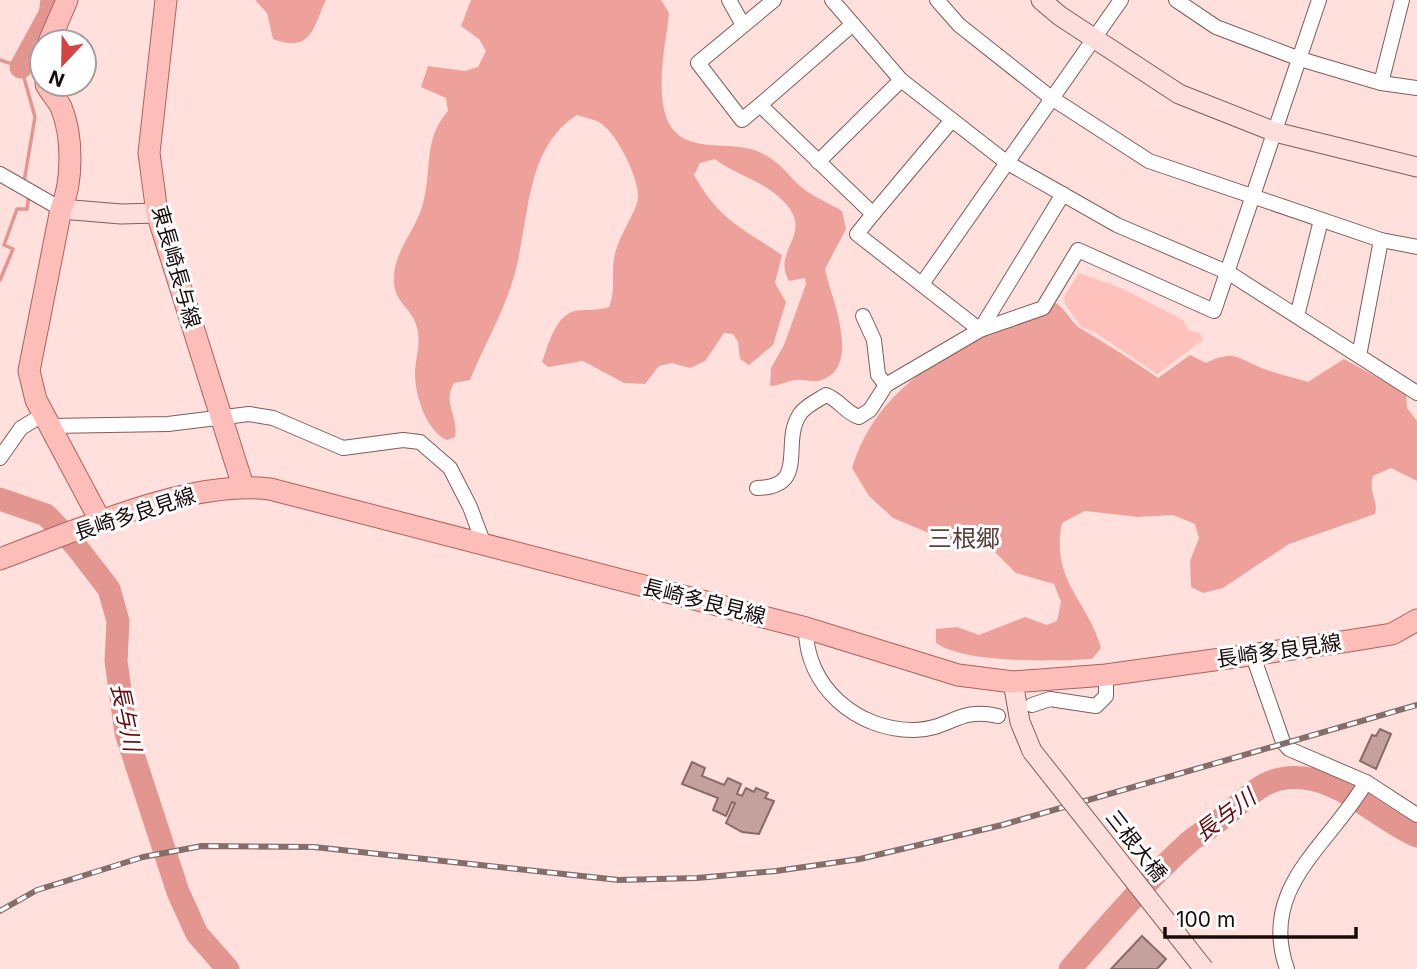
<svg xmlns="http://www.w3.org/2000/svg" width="1417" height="969" font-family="Inter,'Noto Sans JP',sans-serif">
<rect width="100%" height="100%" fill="#ffe0dd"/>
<!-- green -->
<polygon fill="#fec1bb" points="1079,273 1121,288 1183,320 1188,330 1200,333 1203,340 1157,374 1094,332 1081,327 1065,304 1064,297"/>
<!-- forest -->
<g fill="#eea19b">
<path d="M255 0H326C313 27 312 54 273 39L267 13Z"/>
<path d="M471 0H661L669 13C666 46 647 121 685 139 707 149 731 143 754 150 777 158 784 171 800 186 811 196 829 203 842 211L846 229 825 269C830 295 865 370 818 381 811 382 803 379 796 380 787 381 779 386 770 386L771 368 784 345 806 284 805 278 789 281C770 249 819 233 780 198 761 180 736 175 715 159L700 163 694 175C719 220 742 228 782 255L775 283 786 302 773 345 749 365 740 359 738 342 733 334 724 333 705 361 690 368 672 363 659 366 645 384 624 383 583 361 548 367 542 362C548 347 555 315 575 311 587 309 597 311 609 307 616 290 611 276 614 259 617 238 637 211 638 198 640 180 617 135 603 125 596 119 586 118 577 115 521 150 531 230 511 286 500 319 483 348 470 380L454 383C442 404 459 416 455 437L447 440C426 432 414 392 415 371 416 356 421 343 417 328 412 306 392 303 394 276 395 251 415 230 422 207 433 171 422 140 448 111L446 98 421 87 428 66 465 71 478 67 486 51 479 39 461 26Z"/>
<path d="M1056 303C1067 310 1072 325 1083 330 1109 345 1133 361 1158 378L1190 355 1206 363C1235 349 1238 359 1264 369 1278 374 1294 378 1308 382L1344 359 1406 393 1407 408 1417 421V481L1391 468 1373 476C1368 493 1379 501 1375 514L1289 544 1223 588 1203 593 1191 587 1190 561 1199 538 1195 524 1173 515 1138 517 1085 511 1062 523C1050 580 1088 601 1101 648L1092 659C1053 661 967 664 936 643V629L957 627 979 635 1025 617 1047 625 1057 621 1061 602 1054 584 1016 573 993 550 968 537 948 541 893 518 869 496 852 468C871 405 921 366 979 338 1005 325 1033 323 1056 303Z"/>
</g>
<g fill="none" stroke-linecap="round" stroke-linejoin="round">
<!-- stream -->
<g stroke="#e39690" stroke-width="3.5">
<polyline points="0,60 21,67 35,117 24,182"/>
<polyline points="0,280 13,249 4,245 17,209 27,209 29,194"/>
<polyline points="0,496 3,498"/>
</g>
<!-- river -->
<g stroke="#e39690" stroke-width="23">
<polyline points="21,67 50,14 52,0"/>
<polyline points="0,499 46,515 75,545 109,589 118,621 116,661 126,733 178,892 197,934 228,969"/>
<path d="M1070 969C1108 926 1145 882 1187 844 1196 835 1208 830 1217 822 1247 801 1261 773 1304 778 1344 782 1380 820 1417 836"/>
</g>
</g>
<!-- building -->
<g fill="#c5a19d" stroke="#8b6a67" stroke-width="2">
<polygon points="1380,729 1391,734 1376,769 1360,761 1372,735 1376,736"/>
<polygon points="692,762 705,768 702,776 724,785 728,778 741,784 737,794 742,796 746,788 754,792 756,788 768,793 765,798 774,801 759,834 742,832 726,823 735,803 732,802 726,816 713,810 718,798 682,784"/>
<polygon points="1142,936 1166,959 1157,969 1111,969"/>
</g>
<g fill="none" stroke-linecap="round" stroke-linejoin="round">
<defs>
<g id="street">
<polyline points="729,0 743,25"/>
<polyline points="774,0 698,63 742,120 760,105 873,214 857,234 980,330 1043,308 1078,250 1214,311 1319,0"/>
<polyline points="832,0 901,80 1006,162 1117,225 1229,273 1417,393"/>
<polyline points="937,0 959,25 1050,97 1149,161 1381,240 1417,247"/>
<polyline points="1176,0 1216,27 1300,59 1381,83 1417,88"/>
<polyline points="1381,83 1402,0"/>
<polyline points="760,105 853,24"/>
<polyline points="818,162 901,80"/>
<polyline points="0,174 61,209"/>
<polyline points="873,214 952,120"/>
<polyline points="922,284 1121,0"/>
<polyline points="863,316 874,340 878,375 886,385"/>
<polyline points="1297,316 1321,220"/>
<polyline points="1359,356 1381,240"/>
<polyline points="51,426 168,424 249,414 273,418 343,448 403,440 420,442 450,468 470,507 485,547"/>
<polyline points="0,458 21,428 44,414"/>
<path d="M757 488C810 487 780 443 800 414 805 406 818 400 826 395 840 400 845 413 859 417L870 410 886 385 980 330 1063 194"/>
<path d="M806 628C805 686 857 731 915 730 951 729 957 707 998 716"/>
<polyline points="1253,656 1283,742 1289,749 1366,782 1417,815"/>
<polyline points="1032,705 1050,699 1096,706 1106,696 1106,675"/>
<path d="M1287 969C1258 887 1329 846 1366 782"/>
</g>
<g id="secondary">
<polyline points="1041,0 1060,16 1179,94 1275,132 1417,167"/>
<polyline points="61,209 121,214 157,213"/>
<polyline points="1013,682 1020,722 1032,751"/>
</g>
<g id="primary">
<polyline points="166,0 149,153 157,213 243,486"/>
<polyline points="49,42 67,0"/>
<path d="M46 84C50 92 57 99 61 107 73 135 73 182 61 209L29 371 36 400 101 522"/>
<path d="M0 559C76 531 189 479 270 489L806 628 958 675 1013 682 1106 675 1342 642 1392 634 1417 620"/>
</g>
</defs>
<!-- street casing -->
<use href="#street" stroke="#7e5d5a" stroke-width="16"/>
<!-- secondary casing -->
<use href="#secondary" stroke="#7e5d5a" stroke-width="21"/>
<!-- primary casing -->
<use href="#primary" stroke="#ac625e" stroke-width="23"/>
<!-- street -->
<use href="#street" stroke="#fff" stroke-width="14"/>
<!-- secondary -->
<use href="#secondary" stroke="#fededc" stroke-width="19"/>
<!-- primary -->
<use href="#primary" stroke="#fdbdb9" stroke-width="21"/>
<defs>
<polyline id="rail" points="0,911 37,890 95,872 143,857 202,846 314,847 619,880 697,878 776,871 860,859 1002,825 1417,705"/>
</defs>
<!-- rail casing -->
<use href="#rail" stroke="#836e6c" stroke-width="6"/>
<!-- rail -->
<use href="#rail" stroke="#fff" stroke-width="3.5" stroke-dasharray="10" stroke-linecap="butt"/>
<defs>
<polyline id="secondary-bridge" points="1032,751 1204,969"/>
</defs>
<!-- secondary-bridge casing -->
<use href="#secondary-bridge" stroke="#7e5d5a" stroke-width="21" stroke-linecap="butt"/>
<!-- secondary-bridge -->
<use href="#secondary-bridge" stroke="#fededc" stroke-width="19"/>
</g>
<g text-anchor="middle" stroke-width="6" stroke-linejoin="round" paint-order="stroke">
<!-- street labels -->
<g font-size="21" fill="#180c0b" stroke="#fff">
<text transform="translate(176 267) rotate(74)" y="7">東長崎長与線</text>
<text transform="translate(135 514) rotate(-18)" y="7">長崎多良見線</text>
<text transform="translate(704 602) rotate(14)" y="7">長崎多良見線</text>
<text transform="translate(1279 651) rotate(-8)" y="7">長崎多良見線</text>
<text transform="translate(1136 846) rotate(52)" y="7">三根大橋</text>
</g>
<!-- water labels -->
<g font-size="23" font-style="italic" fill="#680d12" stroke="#fff">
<text transform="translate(126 717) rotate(78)" y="8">長与川</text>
<text transform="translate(1225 815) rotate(-37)" y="8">長与川</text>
</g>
<!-- quarter labels -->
<g font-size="24" fill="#5c3e3b" stroke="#fff">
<text x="964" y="547">三根郷</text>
</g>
</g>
<!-- north arrow -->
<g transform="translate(63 63) rotate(202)"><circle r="33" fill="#ffffff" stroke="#a39e9d" stroke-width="2"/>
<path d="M0-5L12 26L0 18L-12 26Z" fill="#d34443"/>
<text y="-10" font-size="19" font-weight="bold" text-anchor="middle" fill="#180c0b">N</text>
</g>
<!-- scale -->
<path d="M1165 927v10h191v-10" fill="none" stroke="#180c0b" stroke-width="3.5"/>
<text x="1176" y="927" font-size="21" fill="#180c0b" stroke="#ffffff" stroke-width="5" paint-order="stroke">100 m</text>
</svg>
